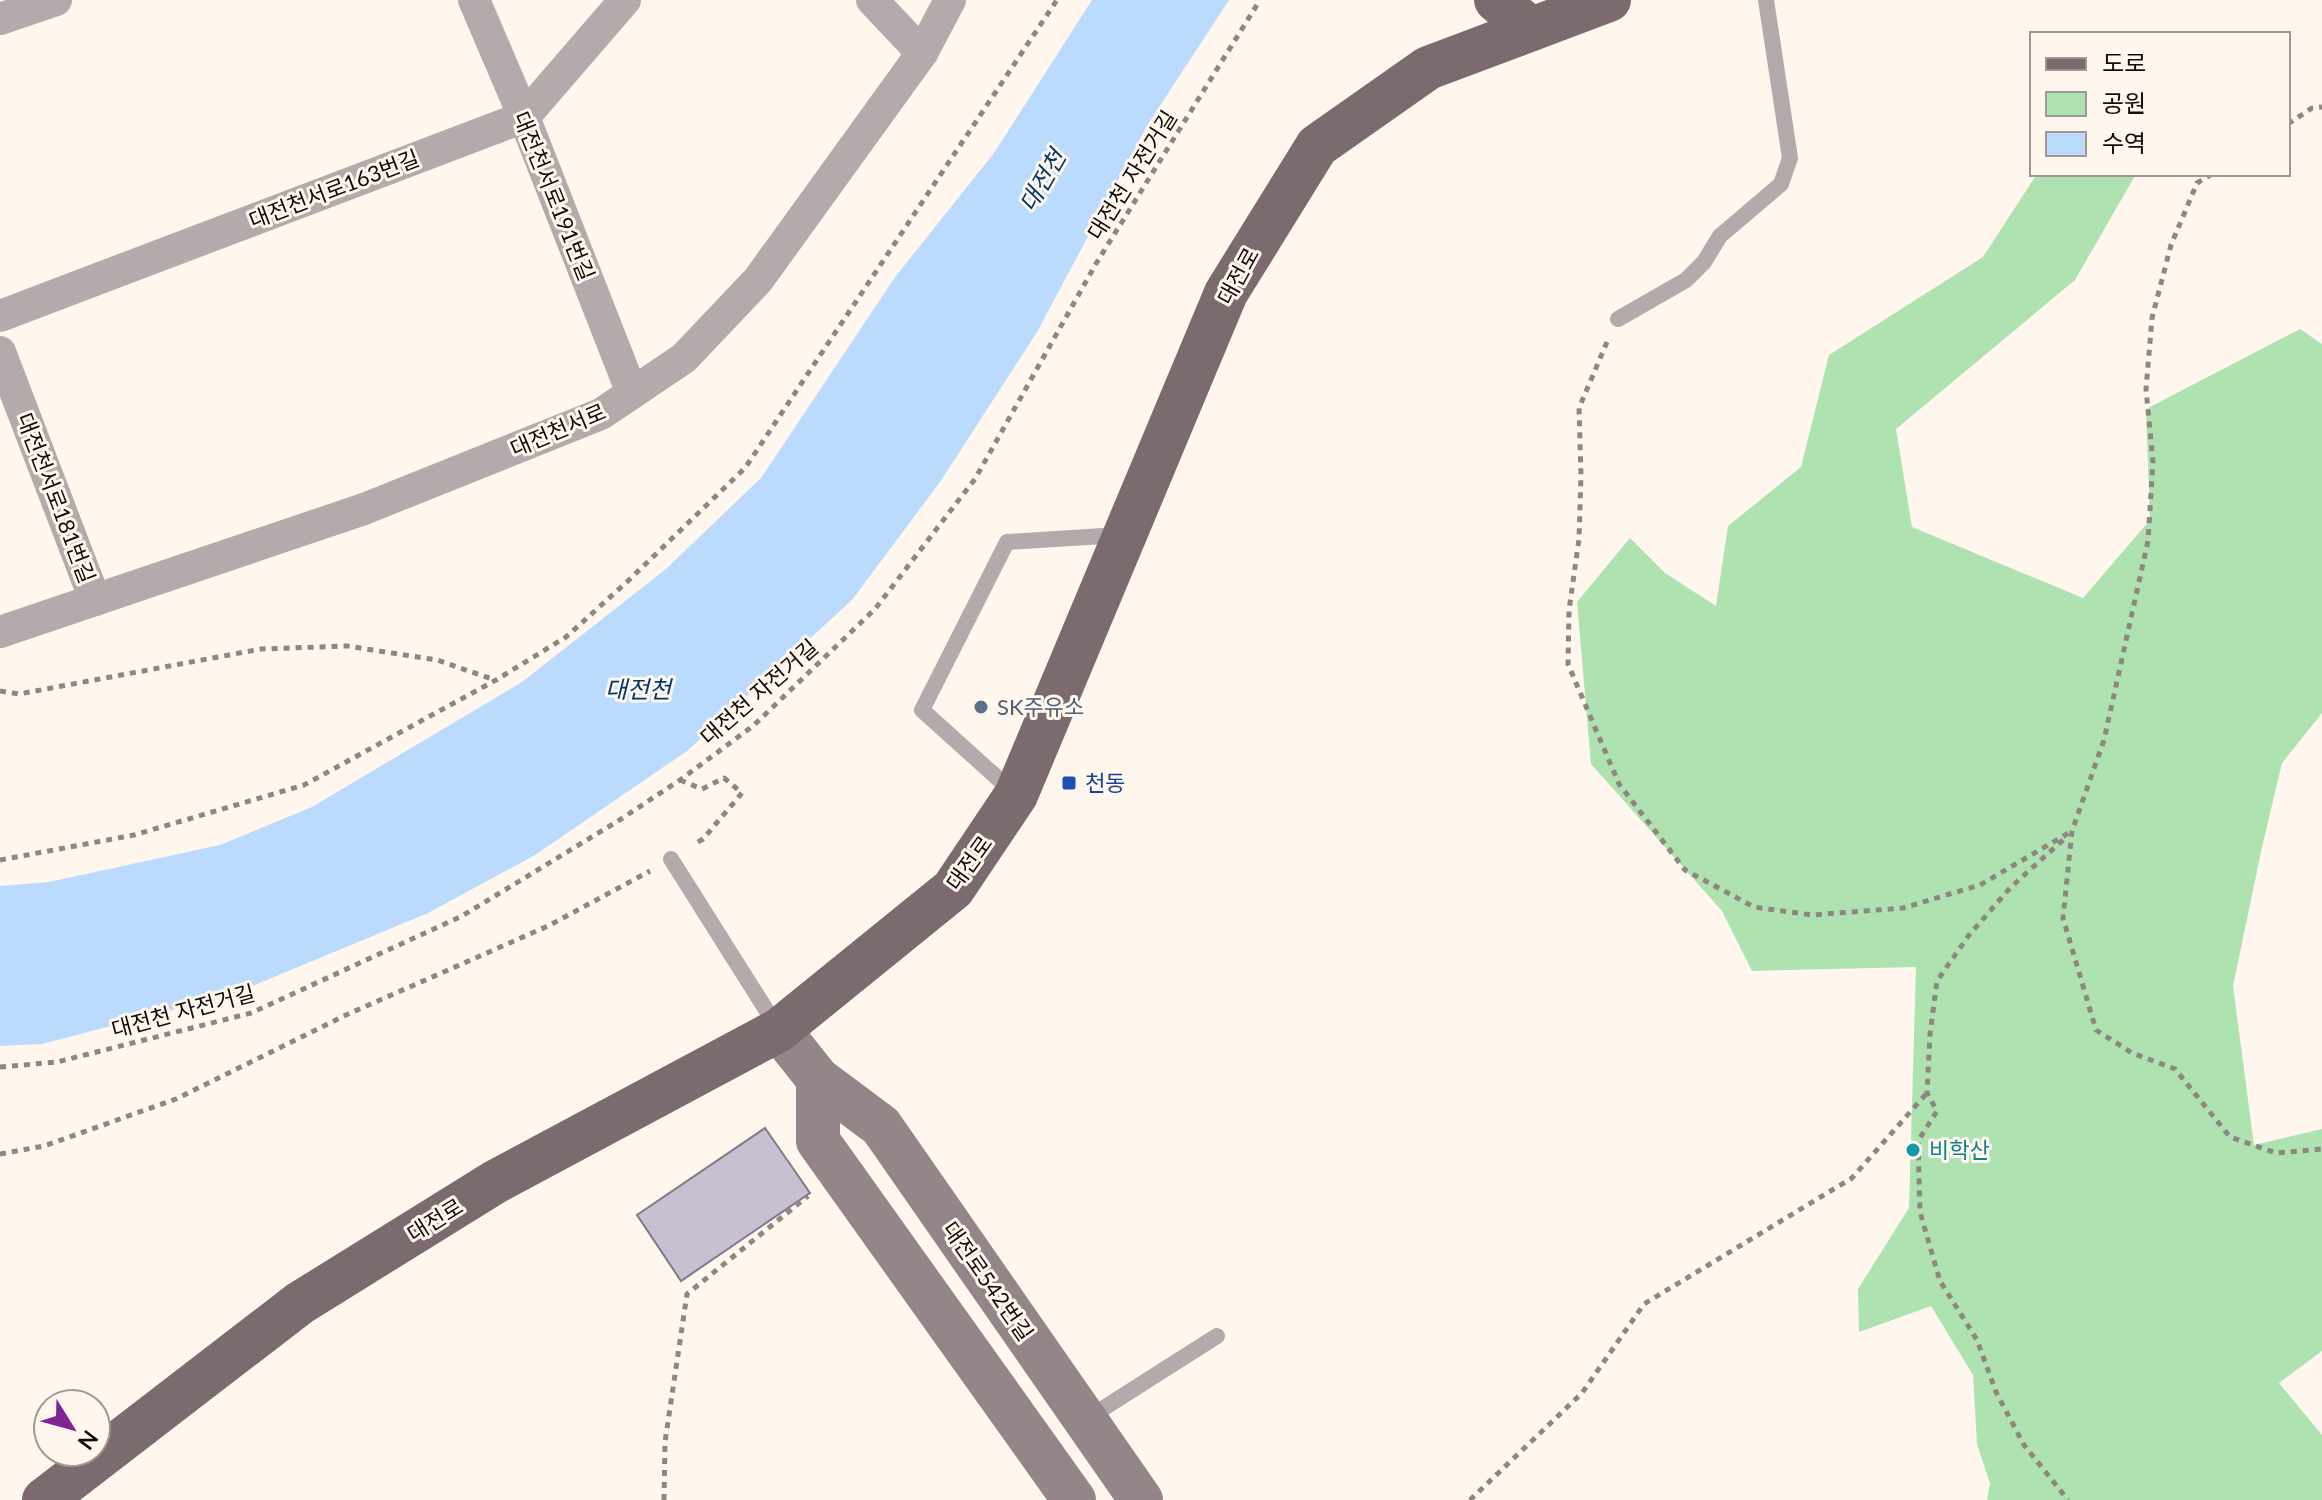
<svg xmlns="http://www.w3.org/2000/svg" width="2322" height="1500" font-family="Lato,'Noto Sans KR',sans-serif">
<rect width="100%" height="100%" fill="#fff6ed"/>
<!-- green -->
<polygon fill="#afe2b1" points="2037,174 2136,174 2075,280 1896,429 1912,527 2083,598 2150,520 2146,409 2300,329 2322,344 2322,713 2282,763 2262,847 2233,986 2254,1145 2322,1129 2322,1351 2279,1383 2322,1435 2322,1500 1987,1500 1990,1483 1977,1444 1973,1375 1931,1306 1859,1332 1858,1289 1909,1208 1916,967 1752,971 1722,911 1591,764 1577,602 1630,538 1665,573 1716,606 1728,526 1801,467 1829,355 1983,257"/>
<!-- water -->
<polygon fill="#badafe" points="1092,0 1229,0 1148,124 1037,332 940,482 852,600 687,751 535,855 428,913 233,994 42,1044 0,1046 0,886 49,882 220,845 312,807 522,682 666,569 761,478 896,276 994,153"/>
<!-- building -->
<polygon fill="#c6c0d1" stroke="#7f798a" stroke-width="2" points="765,1128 810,1193 681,1281 637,1215"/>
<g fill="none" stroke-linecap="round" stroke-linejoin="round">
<!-- path -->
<g stroke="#8e8780" stroke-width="5" stroke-dasharray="6 6" stroke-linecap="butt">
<polyline points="2288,124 2312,108 2322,107"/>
<polyline points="2212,174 2197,183 2171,245 2152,318 2146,389 2153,462 2148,541 2104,740 2072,831 2063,918 2096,1030 2132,1053 2175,1069 2230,1137 2276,1153 2322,1149"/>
<polyline points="1607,342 1579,408 1581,475 1579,539 1569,610 1568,664 1619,784 1685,870 1754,907 1812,915 1903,908 1980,885 2072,831"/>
<polyline points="0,691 19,694 261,649 347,646 437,660 495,680"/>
<polyline points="680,780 702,789 724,778 742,793 703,839 693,845"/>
<polyline points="2063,840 2011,887 1969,935 1937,981 1930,1034 1927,1093 1937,1111 1918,1141 1920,1212 1940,1281 1977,1340 1996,1392 2024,1445 2068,1500"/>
<polyline points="0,860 134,835 304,785 496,680 566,637 629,580 745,468 1057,0"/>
<polyline points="0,1067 57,1062 251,1013 462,916 618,821 680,780 753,726 875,609 975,479 1097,262 1260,0"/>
<polyline points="0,1154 44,1146 176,1099 346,1015 548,926 650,871"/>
<polyline points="664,1500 665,1442 687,1294 808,1196"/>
<polyline points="1470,1500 1582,1393 1644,1304 1852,1178 1927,1093"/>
</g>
<!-- lane -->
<g stroke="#b4aaac" stroke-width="16">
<polyline points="1618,319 1686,280 1704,262 1720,236 1781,184 1790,158 1766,0"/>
<polyline points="1014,793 922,710 1007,542 1119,535"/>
<polyline points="671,859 777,1027"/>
<polyline points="1085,1420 1217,1336"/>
</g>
<!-- street -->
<g stroke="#b4aaac" stroke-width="32">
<polyline points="474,0 524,117 632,393"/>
<polyline points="872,0 922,53"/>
<polyline points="0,19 56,0"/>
<polyline points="0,316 524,117 625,0"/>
<polyline points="0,352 95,600"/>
<polyline points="0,632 364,509 601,414 684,358 758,280 922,53 950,0"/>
</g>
<!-- secondary -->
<g stroke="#938588" stroke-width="44">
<polyline points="779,1030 818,1079 881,1126 1141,1500"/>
<polyline points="818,1079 818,1141 1074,1500"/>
</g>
<!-- primary -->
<g stroke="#7c6b6e" stroke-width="44">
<polyline points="1496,0 1531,29"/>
<polyline points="44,1500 300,1303 495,1182 779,1030 953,889 1016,795 1226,293 1317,146 1428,68 1609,0"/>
</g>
</g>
<!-- markers -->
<circle fill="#5c6f8a" stroke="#fff6ed" stroke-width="3" cx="981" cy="707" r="8"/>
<rect fill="#1a4fb4" stroke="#fff6ed" stroke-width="3" x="1061" y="775" width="16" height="16" rx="4"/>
<circle fill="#0f9aa8" stroke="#fff6ed" stroke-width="3" cx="1913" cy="1150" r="8"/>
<g text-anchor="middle" stroke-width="6" stroke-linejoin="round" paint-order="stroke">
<!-- street labels -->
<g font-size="22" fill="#110c08" stroke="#fff6ed">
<text transform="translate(1132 175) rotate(-58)" y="8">대전천 자전거길</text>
<text transform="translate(334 189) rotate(-21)" y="8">대전천서로163번길</text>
<text transform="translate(554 196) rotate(68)" y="8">대전천서로191번길</text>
<text transform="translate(1238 276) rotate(-61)" y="8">대전로</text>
<text transform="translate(558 430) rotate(-23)" y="8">대전천서로</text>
<text transform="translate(56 498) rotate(69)" y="8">대전천서로181번길</text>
<text transform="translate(759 692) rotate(-41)" y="8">대전천 자전거길</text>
<text transform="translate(969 863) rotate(-54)" y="8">대전로</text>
<text transform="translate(183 1011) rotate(-15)" y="8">대전천 자전거길</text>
<text transform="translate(435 1220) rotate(-32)" y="8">대전로</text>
<text transform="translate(988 1281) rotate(55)" y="8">대전로542번길</text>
</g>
<!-- service labels -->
<g font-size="22" fill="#4e5e75" stroke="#fff6ed" text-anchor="start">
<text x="997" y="715">SK주유소</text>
</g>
<!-- transit labels -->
<g font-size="22" fill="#164399" stroke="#fff6ed" text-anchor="start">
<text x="1085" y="791">천동</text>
</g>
<!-- culture labels -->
<g font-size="22" fill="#0d838f" stroke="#fff6ed" text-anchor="start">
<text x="1929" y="1158">비학산</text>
</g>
<!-- water labels -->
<g font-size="24" font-style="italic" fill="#00396d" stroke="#fff6ed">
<text transform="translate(1043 181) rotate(-60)" y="8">대전천</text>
<text x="638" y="698">대전천</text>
</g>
</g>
<!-- legend -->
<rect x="2030" y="32" width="260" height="144" fill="#fff6ed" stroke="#a09891" stroke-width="2"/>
<rect x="2046" y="58" width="40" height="12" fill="#7c6b6e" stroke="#a09891" stroke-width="2"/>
<text x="2102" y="72" font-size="24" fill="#110c08">도로</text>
<rect x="2046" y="92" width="40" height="24" fill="#afe2b1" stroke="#a09891" stroke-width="2"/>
<text x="2102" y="112" font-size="24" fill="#110c08">공원</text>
<rect x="2046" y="132" width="40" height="24" fill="#badafe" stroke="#a09891" stroke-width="2"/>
<text x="2102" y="152" font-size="24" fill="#110c08">수역</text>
<!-- north arrow -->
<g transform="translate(72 1428) rotate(127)"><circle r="38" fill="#fff6ed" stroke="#a09891" stroke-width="2"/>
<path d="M0-6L14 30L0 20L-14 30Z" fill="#7f2693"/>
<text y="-12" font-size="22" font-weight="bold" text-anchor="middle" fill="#110c08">N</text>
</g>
</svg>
